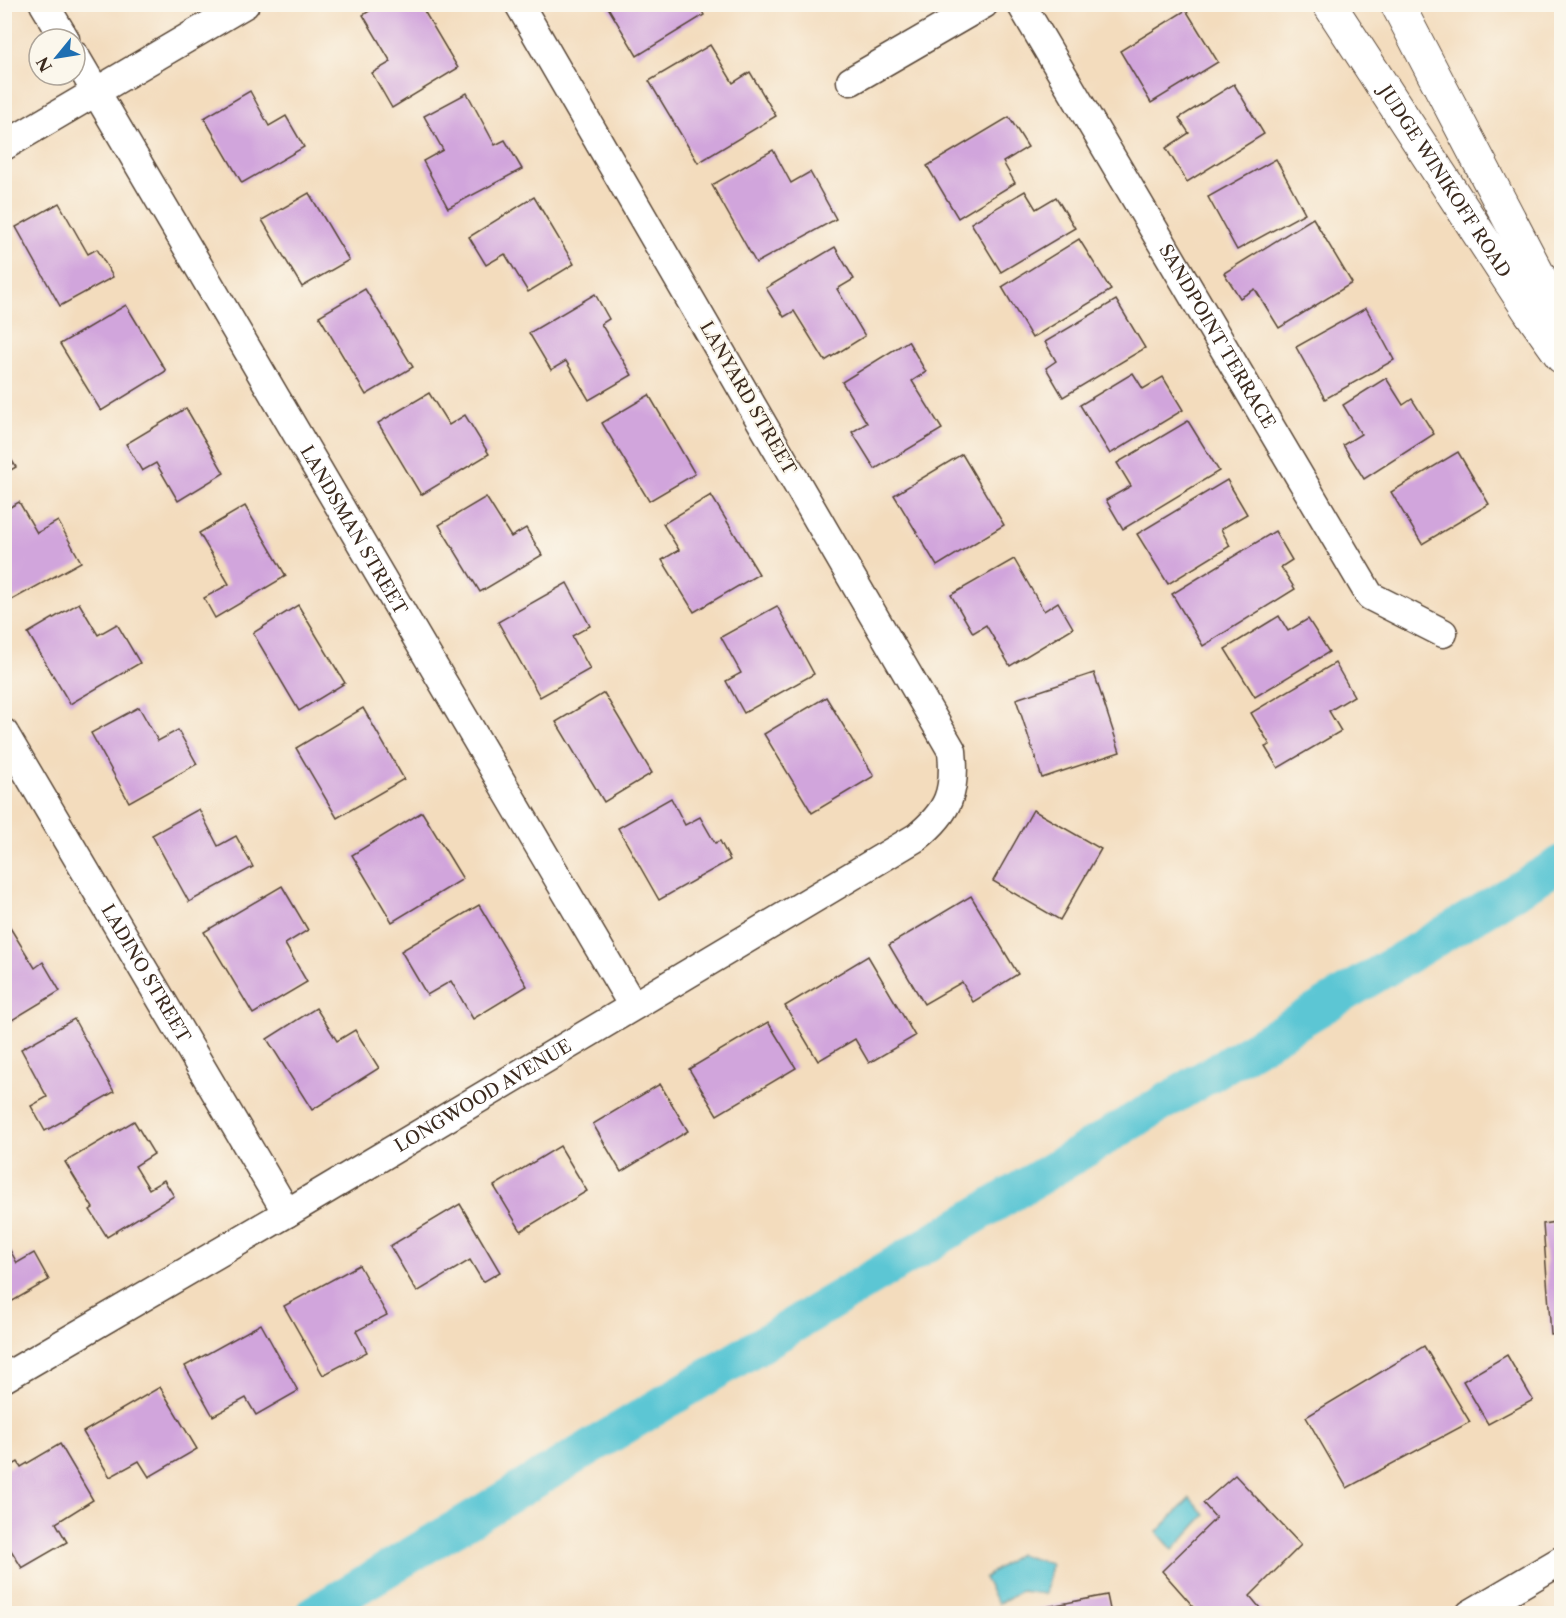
<svg xmlns="http://www.w3.org/2000/svg" width="1566" height="1618" font-family="'Libre Caslon Text',serif">
<rect width="100%" height="100%" fill="#fbf7ec"/>
<filter id="ink" filterUnits="userSpaceOnUse"><feTurbulence type="fractalNoise" baseFrequency=".0167" numOctaves="2"/><feDisplacementMap in="SourceGraphic" scale="12" xChannelSelector="R" yChannelSelector="G"/><feConvolveMatrix kernelMatrix="1 2 1 2 8 2 1 2 1" color-interpolation-filters="sRGB"/></filter>
<filter id="wash" filterUnits="userSpaceOnUse"><feTurbulence type="fractalNoise" baseFrequency=".008" numOctaves="4" result="noise"/><feDisplacementMap in="SourceGraphic" scale="24" xChannelSelector="R" yChannelSelector="G"/><feGaussianBlur stdDeviation="1.35" result="paint"/><feColorMatrix in="noise" values="0 0 0 0 0 0 0 0 0 0 0 0 0 0 0 0 0 1.4 0 .05"/><feComposite in="paint" operator="in"/></filter>
<g filter="url(#wash)">
<rect width="100%" height="100%" fill="#f3dcbd"/>
<!-- water -->
<g fill="#5bc6d4" stroke="#4b7879" stroke-width="1.5">
<polygon points="1190,1498 1205,1515 1173,1550 1157,1532"/>
<polygon points="1018,1554 1051,1564 1045,1594 1021,1591 998,1604 984,1578"/>
</g>
<g fill="none" stroke-linecap="round" stroke-linejoin="round">
<!-- canal -->
<polyline stroke="#5bc6d4" stroke-width="36" points="313,1614 1562,863"/>
</g>
<g id="blocks">
<!-- building -->
<g fill="#d1a5dc">
<polygon points="380,4 420,4 458,68 392,108 372,73 391,62 363,15"/>
<polygon points="606,4 698,4 704,15 637,56"/>
<polygon points="1186,10 1218,62 1151,103 1120,51"/>
<polygon points="710,45 733,83 750,72 776,116 698,163 649,81"/>
<polygon points="1234,84 1264,134 1187,182 1166,148 1189,133 1179,118"/>
<polygon points="250,91 269,126 286,116 304,147 242,183 204,118"/>
<polygon points="467,93 495,145 505,140 522,169 448,208 423,161 443,150 424,116"/>
<polygon points="1009,117 1028,147 1003,162 1015,183 958,218 927,166"/>
<polygon points="773,150 791,183 810,172 836,219 756,263 712,185"/>
<polygon points="1276,159 1305,213 1237,250 1208,197"/>
<polygon points="1025,191 1036,209 1056,197 1075,228 1001,272 971,223"/>
<polygon points="309,193 349,260 302,287 262,220"/>
<polygon points="534,197 574,264 528,292 505,254 486,265 469,237"/>
<polygon points="59,203 88,254 97,249 113,277 60,306 16,227"/>
<polygon points="1313,218 1352,283 1279,328 1255,289 1240,298 1224,273"/>
<polygon points="1079,239 1111,290 1032,338 1002,287"/>
<polygon points="835,247 854,279 837,289 865,336 825,361 794,311 784,317 766,288"/>
<polygon points="365,289 413,367 366,395 319,316"/>
<polygon points="595,294 609,319 601,324 632,375 589,400 566,361 551,370 529,333"/>
<polygon points="1116,300 1145,348 1063,397 1046,368 1056,361 1045,342"/>
<polygon points="126,305 166,371 101,411 60,344"/>
<polygon points="1366,308 1394,360 1325,399 1296,347"/>
<polygon points="908,341 926,372 912,381 942,429 875,469 852,432 867,423 842,382"/>
<polygon points="1133,373 1143,389 1163,377 1183,410 1110,454 1080,405"/>
<polygon points="1386,378 1403,405 1412,399 1434,434 1364,479 1343,445 1361,434 1343,405"/>
<polygon points="429,393 449,425 465,415 489,454 421,495 378,423"/>
<polygon points="649,395 695,474 649,501 602,423"/>
<polygon points="186,408 224,473 178,501 156,463 142,471 126,444"/>
<polygon points="1188,421 1219,471 1123,529 1106,500 1131,486 1117,463"/>
<polygon points="4,448 16,467 4,474"/>
<polygon points="1458,452 1489,504 1422,544 1391,492"/>
<polygon points="962,454 1004,525 937,566 894,495"/>
<polygon points="1227,480 1247,514 1221,529 1230,546 1168,584 1137,534"/>
<polygon points="711,495 759,574 694,612 662,560 679,550 663,524"/>
<polygon points="486,497 511,537 526,528 542,555 480,592 439,525"/>
<polygon points="19,502 37,533 58,521 81,562 10,601 5,591 5,510"/>
<polygon points="245,506 286,576 215,618 204,598 229,584 199,533"/>
<polygon points="1275,531 1292,560 1281,567 1295,589 1203,646 1172,594"/>
<polygon points="1014,559 1044,611 1058,602 1073,628 1010,666 986,625 973,633 951,595"/>
<polygon points="567,583 590,626 572,636 590,669 540,697 498,622"/>
<polygon points="79,603 98,635 117,624 140,663 70,704 28,633"/>
<polygon points="298,605 345,683 299,711 253,633"/>
<polygon points="777,606 814,674 744,713 726,681 741,673 721,637"/>
<polygon points="1279,616 1288,631 1308,619 1329,652 1255,697 1225,649"/>
<polygon points="1335,663 1354,696 1329,711 1341,731 1278,768 1265,747 1270,745 1251,713"/>
<polygon points="1094,673 1120,752 1042,778 1016,699"/>
<polygon points="604,693 652,773 604,802 556,722"/>
<polygon points="826,697 874,776 812,813 764,734"/>
<polygon points="139,707 158,741 178,730 197,764 129,802 91,733"/>
<polygon points="363,708 404,779 337,818 296,748"/>
<polygon points="671,798 685,825 700,817 715,843 720,841 730,860 659,900 618,828"/>
<polygon points="199,809 218,846 236,836 253,867 189,902 152,835"/>
<polygon points="1033,810 1101,849 1060,920 993,881"/>
<polygon points="422,812 463,879 392,922 352,855"/>
<polygon points="282,886 308,930 285,944 307,982 253,1014 204,932"/>
<polygon points="971,896 1018,974 973,1002 962,982 924,1004 889,945"/>
<polygon points="479,905 527,986 473,1019 451,981 427,995 401,951"/>
<polygon points="4,918 35,968 43,962 60,991 7,1023 4,1018"/>
<polygon points="868,956 915,1036 869,1063 855,1039 818,1061 785,1006"/>
<polygon points="316,1008 337,1041 355,1030 379,1068 312,1110 267,1039"/>
<polygon points="74,1019 114,1092 45,1131 31,1106 47,1097 21,1049"/>
<polygon points="768,1022 796,1068 717,1115 689,1069"/>
<polygon points="660,1084 688,1131 621,1172 593,1124"/>
<polygon points="134,1121 154,1154 135,1166 149,1189 164,1180 174,1196 107,1237 90,1210 93,1208 65,1162"/>
<polygon points="560,1146 587,1191 521,1231 494,1186"/>
<polygon points="460,1204 500,1272 483,1282 470,1260 417,1292 390,1246"/>
<polygon points="1562,1221 1562,1334 1551,1335 1543,1224"/>
<polygon points="10,1250 17,1263 34,1253 49,1280 4,1306 4,1253"/>
<polygon points="359,1265 387,1315 356,1331 367,1352 323,1375 284,1306"/>
<polygon points="261,1324 298,1391 256,1415 246,1398 213,1416 185,1366"/>
<polygon points="1424,1346 1470,1422 1347,1488 1306,1417"/>
<polygon points="1507,1355 1533,1400 1488,1424 1463,1381"/>
<polygon points="160,1387 197,1449 149,1477 139,1461 110,1477 83,1432"/>
<polygon points="60,1444 93,1500 56,1523 67,1542 22,1568 4,1539 4,1470 18,1462 21,1467"/>
<polygon points="1235,1475 1301,1545 1250,1596 1265,1614 1200,1614 1162,1571 1216,1518 1203,1503"/>
<polygon points="1107,1595 1111,1614 1020,1614 1020,1612"/>
</g>
</g>
</g>
<g filter="url(#ink)">
<use href="#blocks" fill-opacity="0" stroke="#574536" stroke-width="1.5"/>
<g fill="none" stroke-linecap="round" stroke-linejoin="round">
<defs>
<g id="minor">
<polyline points="44,4 65,39"/>
<path id="s1" d="M1021 4 1370 596 1443 633"/>
<path id="s2" d="M75 56 633 1006"/>
<polyline points="851,81 984,4"/>
<polyline points="4,146 245,4"/>
<path id="s3" d="M4 733 287 1213"/>
<path id="s4" d="M4 1378 287 1213 917 837C949 811 956 792 952 751L519 4"/>
<polyline points="1470,1614 1562,1560"/>
</g>
<g id="tertiary">
<path id="s5" d="M1329 4 1530 312 1562 357"/>
<polyline points="1397,4 1562,320"/>
</g>
</defs>
<!-- minor casing -->
<use href="#minor" stroke="#574536" stroke-width="31"/>
<!-- tertiary casing -->
<use href="#tertiary" stroke="#574536" stroke-width="35"/>
<!-- minor -->
<use href="#minor" stroke="#fff" stroke-width="28"/>
<!-- tertiary -->
<use href="#tertiary" stroke="#fff" stroke-width="33"/>
</g>
</g>
<g text-anchor="middle" stroke-width="4.5" stroke-linejoin="round" paint-order="stroke">
<!-- street labels -->
<g font-size="18" fill="#3b2a1e" stroke="#fbf7ec">
<text dy="6" stroke="none"><textPath href="#s5" startOffset="212">JUDGE WINIKOFF ROAD</textPath></text>
<text dy="6" stroke="none"><textPath href="#s1" startOffset="386">SANDPOINT TERRACE</textPath></text>
<text transform="translate(748 398) rotate(60)" y="6">LANYARD STREET</text>
<text dy="6" stroke="none"><textPath href="#s2" startOffset="550">LANDSMAN STREET</textPath></text>
<text dy="6" stroke="none"><textPath href="#s3" startOffset="279">LADINO STREET</textPath></text>
<text dy="6" stroke="none"><textPath href="#s4" startOffset="556">LONGWOOD AVENUE</textPath></text>
</g>
</g>
<!-- margin -->
<rect width="1566" height="1618" fill="none" stroke="#fbf7ec" stroke-width="24"/>
<!-- north arrow -->
<g transform="translate(57 57) rotate(240)"><circle r="28" fill="#fbf7ec" stroke="#aea59a" stroke-width="1.5"/>
<path d="M0-4.5L10 22L0 15L-10 22Z" fill="#1f6fb2"/>
<text y="-9" font-size="16" font-weight="bold" text-anchor="middle" fill="#3b2a1e">N</text>
</g>
</svg>
